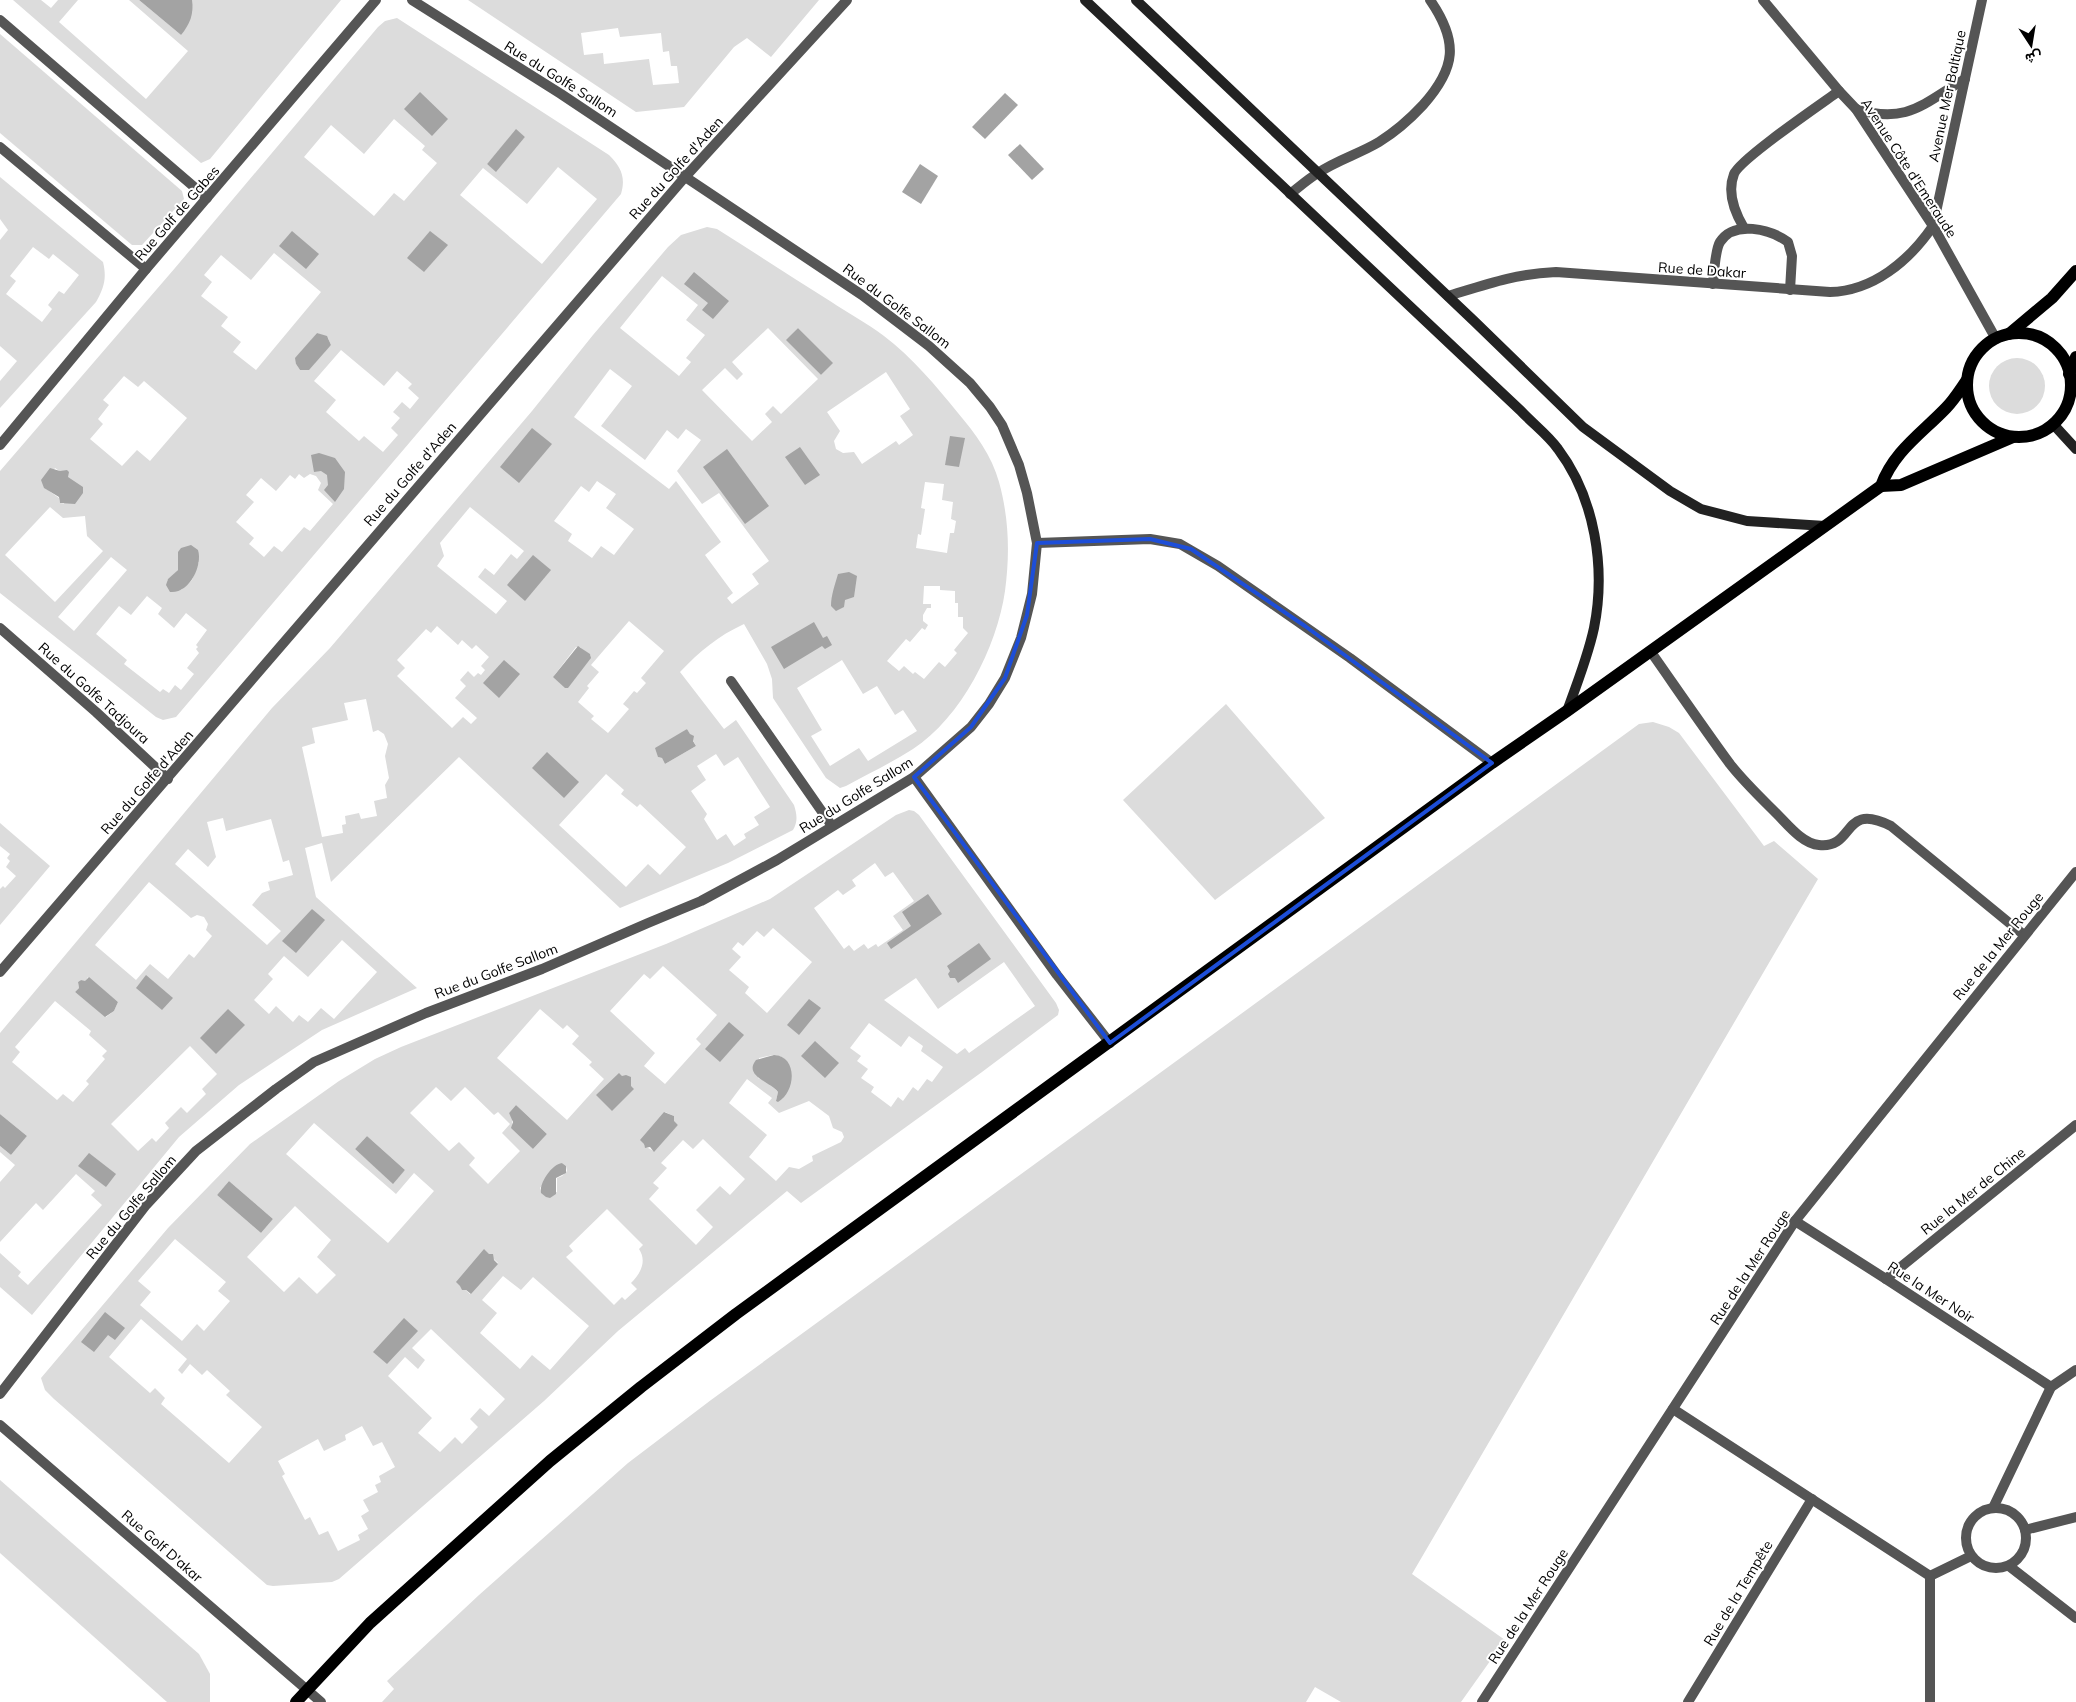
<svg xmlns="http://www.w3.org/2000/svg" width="2076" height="1702" font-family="Mulish,Vazirmatn,sans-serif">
<rect width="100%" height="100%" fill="#fff"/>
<!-- green -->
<g fill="#dcdcdc" fill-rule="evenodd">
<polygon points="13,0 41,0 51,8 58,0 78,0 59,22 146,99 188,51 129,0 139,0 181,35 192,0 341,0 210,159 201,163"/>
<path d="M468 0H819L771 57 747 38 734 47 684 107 636 112ZM618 28 620 37 661 33 663 52 669 51 671 66H677L679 83 653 85 649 59 604 64 603 53 584 55 581 33Z"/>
<path d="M397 18 609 155C621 167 626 177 621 194L176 717 163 720 156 717 0 593V471L175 268 378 27 385 21ZM394 119 425 146 422 150 437 163 404 201 394 193 374 216 304 157 331 125 364 154ZM516 130 525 137 496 171 487 164ZM558 167 597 199 542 264 460 195 483 168 527 204ZM274 253 321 292 256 370 233 352 241 342 221 326 228 317 201 296 212 282 204 275 221 255 251 280ZM317 333 328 338 331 345 300 370 296 364V359ZM341 350 384 386 397 371 412 384 408 388 419 398 410 409 402 402 393 412 400 418 391 428 398 435 383 452 364 436 359 441 326 412 336 400 314 381ZM124 376 138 387 144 381 187 418 150 461 137 450 122 466 90 439 103 424 98 419 109 405 103 400ZM55 468 68 477 64 504 60 503 59 498 45 488ZM299 474 304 478 310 474 316 476 321 483 318 490 333 504 310 531 304 527 282 552 274 546 264 557 249 544 254 538 236 522 254 502 246 495 261 478 276 491 290 475 295 479ZM50 507 63 518 85 516 87 536 103 551 55 602 5 555ZM111 557 127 570 74 631 58 617ZM178 557 199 562 192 580 181 590 167 581 178 570ZM147 596 162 608 158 614 174 628 186 613 207 630 196 645 198 647 196 649 199 653 187 668 194 674 181 690 175 685 169 693 163 689 160 692 124 664 127 660 96 634 119 606 131 615Z"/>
<polygon points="0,34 182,191 184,199 142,245 132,245 0,133"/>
<path d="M0 177 103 262C107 278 104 288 96 302L0 408V381L17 361 0 346V240L8 230 0 219ZM33 247 49 259 53 254 79 275 64 294 59 291 48 305 52 309 42 322 6 294 16 281 10 276Z"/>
<path d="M707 227 717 229C755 253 792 277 830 301 848 313 867 323 884 336 913 358 936 386 958 413 975 433 992 456 999 482 1009 518 1010 554 1005 591 997 647 961 718 913 749 891 763 868 774 846 786L840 788 826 778 773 698 772 679 767 664 744 624C718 636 700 651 680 672L724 729 736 720 794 805C797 815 798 821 793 830L728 863 620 908 459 757 331 882 322 843 305 848 316 897 417 988 322 1030 239 1085 179 1137 32 1315 0 1287V1253L21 1272 18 1276 28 1285 102 1205 91 1195 95 1191 76 1174 43 1210 36 1203 0 1242V1182L15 1165 0 1152V1146L11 1155 27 1136 0 1114V1033L272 708 330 648 532 411 593 335 668 247 681 235ZM662 276 698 305 686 320 705 335 686 358 691 362 679 376 620 328ZM768 328 818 379 781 414 773 406 765 414 772 422 752 441 702 390 725 368 737 380 743 374 732 362ZM798 328 832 363 821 375 787 340ZM610 369 632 386 601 426 645 460 667 430 678 439 686 429 701 440 677 471 702 504 719 493 769 561 752 574 759 584 732 604 727 598 733 593 705 555 721 542 676 481 669 489 574 417ZM886 372 910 409 900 416 913 435 899 445 896 441 862 464 854 452 843 453 836 449 834 441 840 431 827 412ZM597 481 616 494 606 508 634 529 614 555 601 546 592 558 568 541 572 534 554 521 581 486 589 492ZM925 482 944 484 942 500 953 502 951 519 956 521 954 533H950L947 553 916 548 918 534 921 535 925 509 921 508ZM470 507 524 551 517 559 511 554 494 575 485 568 478 577 507 601 496 614 437 566 444 556 440 543ZM924 586H940V590L955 591V603H958V617H963V628L968 633 954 650 957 653 945 667 939 662 924 679 915 672 913 674 904 666 899 671 887 661 906 639 910 642 922 628 925 630 928 625 923 621V615L927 608H931V604H923ZM629 621 664 651 641 678 646 683 637 693 634 691 623 704 629 709 608 733 591 719 594 716 578 702 589 688 587 686 599 672 591 665ZM437 626 458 645 462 640 472 649 476 645 489 657 481 666 485 670 481 675 478 673 474 677 468 671 460 680 466 686 455 698 477 718 471 724 463 717 452 728 397 676 405 668 397 660 426 629 431 633ZM576 647H580L591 656 553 677ZM842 660 863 694 877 686 895 715 903 710 917 731 868 761 859 748 830 766 811 736 822 730 797 688ZM366 699 373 732 378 730 384 734 388 744 385 756 389 778 385 785 387 798 374 801 377 816 361 819 359 813 345 816 346 824 342 825 343 833 322 837 302 747 315 743 312 728 348 720 344 703ZM687 729 696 746 665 764 662 758 658 757V753ZM716 754 724 766 738 757 770 807 754 817 759 825 744 834 746 838 734 846 726 834 717 840 704 819 707 814 691 791 706 780 697 766ZM606 774 624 790 621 794 637 807 640 804 686 847 660 875 648 864 626 887 559 825ZM223 818 226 831 271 819 283 862 289 860 293 875 268 882 270 890 262 893 252 905 281 931 267 945 175 864 188 849 208 867 216 857 207 822ZM149 882 191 918 197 915 204 917 208 924 206 930 212 936 194 958 189 954 168 979 150 964 136 980 95 945ZM342 940 377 972 334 1019 321 1008 308 1022 299 1015 293 1022 276 1006 269 1014 254 1000 273 979 268 974 284 956 308 977ZM88 977 118 1002 114 1011 106 1017 75 992 79 988 78 982 81 980 85 982ZM55 1001 91 1031 89 1035 107 1051 102 1056 105 1059 86 1081 89 1084 73 1102 63 1094 57 1100 12 1062 20 1052 15 1047ZM190 1046 217 1074 202 1089 206 1094 187 1113 181 1107 165 1123 169 1128 156 1142 152 1138 138 1151 111 1124Z"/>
<circle cx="2017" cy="386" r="28"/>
<polygon points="1226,704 1325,818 1215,900 1123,800"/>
<polygon points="1653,722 1669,727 1679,733 1764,846 1774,841 1818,879 1412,1574 1505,1640 1461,1702 1341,1702 1315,1687 1306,1702 382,1702 394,1689 387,1681 479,1595 628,1463 711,1400 1639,724"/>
<path d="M909 810 914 811 919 815 1056 1003 1059 1010 1058 1015 982 1072 801 1203 787 1191 618 1331 544 1401 339 1579 332 1582 273 1586 267 1585 54 1399 45 1390 41 1378 168 1228 250 1144 339 1081 375 1059 401 1047 666 944 770 899 896 815ZM875 863 885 877 893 872 914 901 893 916 903 930 878 947 876 944 868 949 864 944 854 951 849 945 844 949 814 908 838 890 843 895 856 886 852 880ZM773 928 812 962 767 1013 745 993 749 987 729 970 741 957 732 949 738 942 743 946 757 931 764 937ZM1004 962 1035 1006 969 1053 965 1048 957 1054 884 1000 916 978 938 1009ZM663 966 717 1015 696 1039 701 1044 665 1084 644 1066 655 1053 610 1011 644 974 650 979ZM540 1009 563 1029 567 1025 579 1036 572 1044 592 1062 589 1065 604 1079 567 1120 497 1058ZM869 1023 901 1047 909 1036 923 1046 921 1051 943 1067 932 1082 927 1079 918 1091 913 1087 903 1101 898 1097 891 1107 871 1092 874 1087 861 1078 868 1069 857 1061 861 1056 850 1048ZM773 1055C784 1055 790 1063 791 1073L776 1101 778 1092 771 1084 758 1078 759 1058ZM747 1079 772 1098 768 1103 779 1113 809 1101 829 1116 833 1128 842 1132 844 1137 841 1142 812 1156 813 1161 799 1169 789 1167 776 1181 749 1157 767 1135 729 1103ZM436 1087 451 1101 465 1087 494 1115 498 1112 510 1124 502 1133 520 1151 488 1184 469 1165 475 1158 459 1142 449 1151 410 1113ZM516 1105 547 1134 533 1149 512 1125V1118L509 1113ZM665 1112 674 1116 673 1121 678 1125 654 1151 644 1146ZM314 1123 396 1194 414 1173 434 1191 388 1243 286 1154ZM367 1136 405 1170 393 1183 355 1149ZM703 1139 745 1179 730 1195 720 1186 696 1210 713 1227 696 1245 649 1199 659 1188 653 1183 667 1168 661 1163 683 1140 693 1149ZM562 1163 566 1166 567 1171 562 1176 557 1178V1192L541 1193 540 1188ZM229 1181 273 1219 261 1233 217 1195ZM295 1206 331 1240 317 1257 336 1275 317 1294 299 1277 284 1292 247 1257ZM607 1209 643 1245 639 1249C647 1261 641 1273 631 1283L637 1289 625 1300 622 1297 614 1305 566 1257 573 1251 569 1246ZM175 1239 226 1282 218 1291 230 1301 204 1331 197 1324 182 1341 140 1305 151 1292 138 1281ZM484 1250 498 1263 470 1294 461 1286ZM503 1276 521 1290 533 1277 589 1326 550 1370 532 1355 520 1369 480 1333 497 1313 482 1300ZM141 1319 187 1359 178 1370 182 1374 190 1364 202 1375 207 1370 230 1391 226 1395 262 1427 229 1463 161 1404 165 1398 155 1388 150 1393 109 1357ZM431 1329 505 1399 489 1416 480 1408 470 1419 478 1427 462 1444 455 1437 440 1452 418 1433 432 1418 388 1376 405 1357 418 1369 425 1360 412 1348ZM362 1426 373 1446 382 1442 395 1467 379 1476 381 1482 375 1485 378 1492 363 1500 369 1511 361 1516 368 1529 358 1535 360 1540 338 1551 328 1531 319 1535 310 1517 305 1520 282 1476 285 1474 278 1461 318 1439 324 1451 346 1440 345 1435Z"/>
<polygon points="0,823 50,866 0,925 0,889 3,886 5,888 16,876 6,867 10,861 7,858 10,854 0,846"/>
<polygon points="0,1480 199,1654 210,1674 210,1702 167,1702 0,1553"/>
</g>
<!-- water -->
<g fill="#a3a3a3">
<path d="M139 0H192C194 14 190 24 181 35Z"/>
<polygon points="420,92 448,119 432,136 404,109"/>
<polygon points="1005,93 1018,105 985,139 972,127"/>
<polygon points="516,129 525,137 496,172 487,164"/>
<polygon points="1020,144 1044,169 1032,180 1008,155"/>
<polygon points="920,164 938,176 921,204 902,192"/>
<polygon points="292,231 319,254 306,269 279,246"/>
<polygon points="430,231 448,245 424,272 407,258"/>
<polygon points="694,272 729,301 713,319 702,310 708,303 684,284"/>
<polygon points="798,328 833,363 821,375 786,340"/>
<polygon points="317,333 327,336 331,345 309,370 300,370 296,364 295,358"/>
<polygon points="532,428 552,444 519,483 500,467"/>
<polygon points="950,436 965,438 959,467 945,465"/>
<polygon points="800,447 820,475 805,485 785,457"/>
<polygon points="727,449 769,506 745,524 703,467"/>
<polygon points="319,453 335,458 345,472 344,489 335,502 324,490 328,485 327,475 321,471 314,472 311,455"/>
<polygon points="50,468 60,471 67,470 69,472 68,477 83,487 83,493 75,504 60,503 59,497 44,488 41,480"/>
<path d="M191 545 198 550C203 566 189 594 170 592L166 585 168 579 178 570V552L181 548Z"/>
<polygon points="533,555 551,570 525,601 507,585"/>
<path d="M849 572 857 576 854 597 845 600 844 607 836 611 831 606C831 595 835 585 838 574Z"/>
<polygon points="814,622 823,638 827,636 832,645 825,649 822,646 784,669 771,647"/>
<polygon points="578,646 590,654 591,658 568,688 565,688 553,677"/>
<polygon points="504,660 520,674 499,698 483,683"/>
<polygon points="687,729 690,734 694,736 693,741 696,746 665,764 662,758 658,757 655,748"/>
<polygon points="547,752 579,782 564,798 532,768"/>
<polygon points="928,894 942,914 891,949 887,943 911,926 902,912"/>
<polygon points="312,909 325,920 296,953 282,941"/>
<polygon points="979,943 991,959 958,983 955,978 950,978 948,974 950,971 947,966"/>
<polygon points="146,975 173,998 162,1010 136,988"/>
<polygon points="89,977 118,1002 114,1011 105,1017 75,992 79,988 78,982 81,980 85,981"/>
<polygon points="809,999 821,1008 799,1035 787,1025"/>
<polygon points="228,1009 245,1025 216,1054 200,1038"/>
<polygon points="729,1022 744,1035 720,1062 705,1049"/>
<polygon points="815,1041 839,1063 825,1078 801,1056"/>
<path d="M774 1055C798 1056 796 1092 778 1102L776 1101 778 1092C771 1082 743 1076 756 1060Z"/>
<polygon points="619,1073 622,1076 626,1075 631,1077 631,1086 634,1089 612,1111 596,1095"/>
<polygon points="516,1105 547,1134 533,1149 511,1128 513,1122 509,1113"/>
<polygon points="664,1112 674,1116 674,1121 678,1125 654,1152 650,1147 645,1148 644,1144 640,1140"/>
<polygon points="0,1114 27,1136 11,1155 0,1146"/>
<polygon points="367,1136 405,1170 393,1184 355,1149"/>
<polygon points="89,1153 116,1174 106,1187 78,1166"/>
<path d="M562 1163 566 1166V1173L556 1178V1194L550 1198 546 1197 541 1193C539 1183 552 1164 562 1163Z"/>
<polygon points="229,1181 273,1219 261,1233 217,1195"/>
<polygon points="484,1249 489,1254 493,1254 494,1260 498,1264 471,1294 466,1290 462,1290 460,1286 456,1282"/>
<polygon points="105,1312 125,1328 115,1340 108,1335 94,1352 81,1342"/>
<polygon points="404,1318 418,1331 387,1364 373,1352"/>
</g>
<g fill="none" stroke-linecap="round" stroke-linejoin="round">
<!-- lane -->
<g stroke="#555" stroke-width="10">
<path d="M1744 228C1735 213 1727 192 1734 174 1740 159 1821 104 1839 91"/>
<path d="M1713 284C1714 274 1715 250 1720 242 1734 220 1770 229 1788 242L1792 256 1790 290"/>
<polyline points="306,1689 321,1702"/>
</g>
<!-- street -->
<g stroke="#555" stroke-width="10">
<polyline points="1763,0 1839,91 1856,109 1933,226 1996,339"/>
<polyline points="0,20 207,198"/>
<path d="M1856 109C1907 125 1924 103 1965 79"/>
<polyline points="0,147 146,269"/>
<path d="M1290 194C1299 187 1308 179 1318 173 1337 160 1359 154 1379 142 1395 132 1410 119 1423 105 1456 68 1459 42 1430 0"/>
<path d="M1448 296C1487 284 1514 274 1556 272L1830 292C1873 291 1909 261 1933 226L1982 0"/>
<polyline points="0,445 146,269 376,0"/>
<polyline points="1037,543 1150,539 1180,544 1218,566 1350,658 1492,763"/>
<polyline points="0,628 96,712 168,779"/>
<path d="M1651 652C1677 689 1703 727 1730 764 1744 782 1761 798 1777 814 1788 825 1803 844 1819 845 1856 849 1841 801 1891 826L2024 935"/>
<polyline points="731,681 832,826"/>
<polyline points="914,777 1057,975 1110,1043"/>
<polyline points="0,972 685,177 847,0"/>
<polyline points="1795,1221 1886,1279 2051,1387"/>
<polyline points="1886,1279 2076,1125"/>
<polyline points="0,1394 146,1205 196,1151 276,1089 314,1062 426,1013 542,969 648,923 701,901 777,860 914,777 971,727 989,704 1005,678 1021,638 1032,594 1037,543 1027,493 1019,465 1002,425 990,407 970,383 929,346 862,295 561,94 412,0"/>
<polyline points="1673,1409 1930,1576"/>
<polyline points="0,1425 306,1689"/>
<circle cx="1996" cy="1538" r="30"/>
<polyline points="1993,1508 2051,1387 2076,1370"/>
<polyline points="2025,1530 2076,1517"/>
<polyline points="2009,1566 2076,1618"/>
<polyline points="1930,1576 1930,1702"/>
<polyline points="1930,1576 1971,1556"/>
<polyline points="1482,1702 1795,1221 2076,872"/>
<polyline points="1688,1702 1812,1499"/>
</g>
<!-- secondary -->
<g stroke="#222" stroke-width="10">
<path d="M1085 0 1521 411C1533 424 1548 435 1558 449 1595 498 1606 568 1594 628 1588 656 1577 684 1567 711"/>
<polyline points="1136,0 1474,321 1583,427 1670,491 1701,509 1747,521 1825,526"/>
<polyline points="2053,424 2076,449"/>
</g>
<!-- primary -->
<g stroke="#000" stroke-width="12">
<circle cx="2019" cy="385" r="52"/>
<polyline points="2009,334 2052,298 2076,271"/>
<polyline points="2069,374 2076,357"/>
<polyline points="1881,486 1901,485 2013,437"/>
<path d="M296 1702 370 1623 550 1461 641 1387 736 1314 1492 763 1567 711 1881 486C1894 451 1921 434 1946 408 1954 400 1960 390 1967 380"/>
</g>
</g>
<!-- marked area -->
<path fill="none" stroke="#1d4ed8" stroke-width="4" stroke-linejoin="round" d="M1150 539 1191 549 1305 626 1492 763 1110 1043 914 777 971 727 1005 678 1027 615 1037 543Z"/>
<g text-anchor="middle" stroke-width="4" stroke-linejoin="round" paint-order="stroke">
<!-- street labels -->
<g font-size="14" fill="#000" stroke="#fff">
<text transform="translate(561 79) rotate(32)" y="5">Rue du Golfe Sallom</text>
<text transform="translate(1947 96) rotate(-78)" y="5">Avenue Mer Baltique</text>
<text transform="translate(676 168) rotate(-48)" y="5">Rue du Golfe d'Aden</text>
<text transform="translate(1909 168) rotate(57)" y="5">Avenue Côte d'Emeraude</text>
<text transform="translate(177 213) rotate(-49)" y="5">Rue Golf de Gabes</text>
<text transform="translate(1702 270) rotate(4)" y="5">Rue de Dakar</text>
<text transform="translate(897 306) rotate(37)" y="5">Rue du Golfe Sallom</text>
<text transform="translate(410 474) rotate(-49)" y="5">Rue du Golfe d'Aden</text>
<text transform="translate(94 693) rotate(42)" y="5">Rue du Golfe Tadjoura</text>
<text transform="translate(147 782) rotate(-49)" y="5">Rue du Golfe d'Aden</text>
<text transform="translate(856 795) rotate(-32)" y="5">Rue du Golfe Sallom</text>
<text transform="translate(1998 946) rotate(-51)" y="5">Rue de la Mer Rouge</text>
<text transform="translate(496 971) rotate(-21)" y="5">Rue du Golfe Sallom</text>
<text transform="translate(1973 1191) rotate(-39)" y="5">Rue la Mer de Chine</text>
<text transform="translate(131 1207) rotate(-50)" y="5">Rue du Golfe Sallom</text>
<text transform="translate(1750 1267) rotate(-57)" y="5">Rue de la Mer Rouge</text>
<text transform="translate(1931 1292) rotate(33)" y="5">Rue la Mer Noir</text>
<text transform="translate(162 1546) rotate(41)" y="5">Rue Golf D'akar</text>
<text transform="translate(1738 1593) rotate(-59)" y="5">Rue de la Tempête</text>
<text transform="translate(1528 1606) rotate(-57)" y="5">Rue de la Mer Rouge</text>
</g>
</g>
<!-- north arrow -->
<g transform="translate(2031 45) rotate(168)" stroke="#ffffff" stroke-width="4" paint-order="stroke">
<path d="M0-4L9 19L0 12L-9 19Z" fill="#000000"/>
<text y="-8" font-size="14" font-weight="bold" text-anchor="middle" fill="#000000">ش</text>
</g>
</svg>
